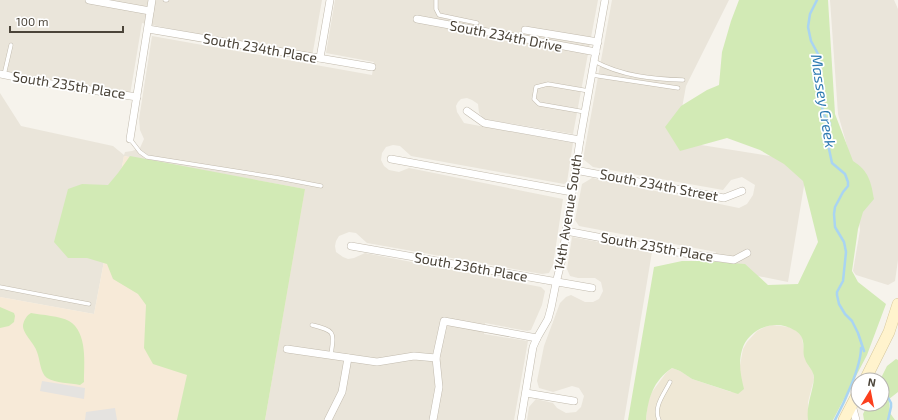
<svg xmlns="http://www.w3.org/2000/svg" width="898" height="420" font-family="'Exo 2',sans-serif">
<rect width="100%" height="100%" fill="#f6f3ec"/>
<!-- residential -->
<g fill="#eae5da">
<polygon points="0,0 322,0 312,57 142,23 130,95 0,71"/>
<polygon points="335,0 598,0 573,134 484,119 479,113 478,104 472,100 467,98 461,99 458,102 456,106 457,112 464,123 573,143 567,182 564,184 411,156 400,146 393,145 386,147 382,153 381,160 384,166 389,170 399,172 409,168 563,199 553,265 549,273 542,274 367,243 356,233 349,232 339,236 336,241 335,246 336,252 343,257 348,259 354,258 365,253 541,287 545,291 542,305 531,330 527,331 485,323 484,334 528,341 514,420 265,420 304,189 124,156 94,314 0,297 0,93 21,126 113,146 124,155 125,152 132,151 140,148 144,139 140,130 139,119 152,36 372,75 374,62 326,53"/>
<polygon points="612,0 729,0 686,86 676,141 808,162 788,282 714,267 716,252 579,226 575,220 582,184 592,178 739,208 747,204 753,195 755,185 742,177 731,180 723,190 593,167 583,159"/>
<polygon points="830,0 894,0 898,9 898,260 895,281 888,285 856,275 853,271 860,230 855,174 838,114"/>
<polygon points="572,237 652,252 624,420 527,420 529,407 536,399 553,403 557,408 566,413 576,412 581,407 584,396 579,388 572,386 553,392 539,388 537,381 544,346 560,303 566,297 571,295 585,302 593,302 599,299 603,291 601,282 595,278 578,278 570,276 567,269"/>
</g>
<!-- commercial -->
<polygon fill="#f7ead8" points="124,156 305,189 265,420 0,420 0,297 94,314"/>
<!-- education -->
<polygon fill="#efe8d6" points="772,325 789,327 797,331 802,337 804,351 808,365 813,372 814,379 808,402 808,420 646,420 648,400 652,392 666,373 672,368 680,371 692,379 731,392 740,373 740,365 743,349 747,342 757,331 765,327"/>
<!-- green -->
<g fill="#d2eab5">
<path d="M739 0H828L835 114 853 161C869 171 871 182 874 199L863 212 858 229 852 271 858 282 886 304 867 355 833 420H808C806 405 813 392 814 378 814 370 807 366 805 359 802 353 805 345 802 338 801 335 797 331 794 330 775 318 748 329 742 350 738 364 741 376 744 389L738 394 692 379 680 371 672 368C653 381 648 398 646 420H628L654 267 682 261H706L745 264 768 285 798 284 818 242 803 181 784 164 760 150 727 138 680 151 665 127 681 106 707 90 719 85 722 52 731 21Z"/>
<polygon points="130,156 305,189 265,420 177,420 187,375 153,364 144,348 146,305 138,294 113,279 107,264 87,258 68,258 54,242 68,189 82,184 108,185 118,173"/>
<polygon points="0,307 14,313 15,316 14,322 9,326 0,328"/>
<path d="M31 313C42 315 60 316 69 321 88 332 84 364 84 382L80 385C70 383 56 383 47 378 40 373 40 359 37 352 35 344 22 333 23 325 24 320 27 315 31 313Z"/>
<polygon points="896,359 898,360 898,392 889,399 890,413 895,420 864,420 863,414 868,404 882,404 882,380 880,380 887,366"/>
</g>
<!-- parking -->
<g fill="#e5e3e0">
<polygon points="42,381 85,388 84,399 40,391"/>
<polygon points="115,408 117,420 85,420 86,412"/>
</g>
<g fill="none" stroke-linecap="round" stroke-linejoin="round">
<!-- stream -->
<g stroke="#a9d4f2" stroke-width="2.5">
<polyline points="817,0 810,14 808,27 811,41 818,54 821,72 819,88 819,95 824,115 830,123 829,149 832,163 845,174 848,182 848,186 843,192 835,207 834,214 835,227 844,242 846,252 843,281 837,292 837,295 839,304 845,314 852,321 858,333 864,351"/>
<polyline points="882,386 891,403 891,407 888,420"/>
<path d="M835 420C844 403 861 367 861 348"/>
</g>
<defs>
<g id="service">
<polyline points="165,0 167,0"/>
<polyline points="436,0 436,9 439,15 477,23"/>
<path d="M594 61C622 76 652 79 683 80"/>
<polyline points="4,75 11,45"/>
<polyline points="592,75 678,88"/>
<polyline points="585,112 539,104 534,99 536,87 548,84 589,91"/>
<polyline points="130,139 140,152 147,157 279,178 321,186"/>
<polyline points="0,287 89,304"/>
<path d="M312 325C336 331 334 332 331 355"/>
<path d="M659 420C653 407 664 394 670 382"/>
</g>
<g id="minor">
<polyline points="89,0 150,11"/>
<polyline points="417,19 596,52"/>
<polyline points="148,29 372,67"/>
<polyline points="525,30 598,42"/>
<polyline points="320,58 330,0"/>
<polyline points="0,74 45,83 137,97"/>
<polyline points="467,111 484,123 580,140"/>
<polyline points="130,139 152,0"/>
<polyline points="391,159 572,192"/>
<polyline points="575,170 724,198 742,191"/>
<polyline points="566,231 676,252 734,260 747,253"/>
<polyline points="351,246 592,288"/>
<polyline points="287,349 377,362 414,356 436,358"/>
<polyline points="526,393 574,401"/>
<polyline points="852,405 856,420"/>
<polyline points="328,420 342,392 348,358"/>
<polyline points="433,420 439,387 436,358 444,321 537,338"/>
<polyline points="521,420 533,347 537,338 548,319 551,308 556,283 562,259 580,140 605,0"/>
</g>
<g id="secondary">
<polyline points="865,380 889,332 898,304"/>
<polyline points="844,420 858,393"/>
</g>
</defs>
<!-- service casing -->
<use href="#service" stroke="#c2bbae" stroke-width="4.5"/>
<!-- minor casing -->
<use href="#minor" stroke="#c2bbae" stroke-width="8"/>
<!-- secondary casing -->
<use href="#secondary" stroke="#d6c79b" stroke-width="12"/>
<!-- service -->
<use href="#service" stroke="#fff" stroke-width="3.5"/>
<!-- minor -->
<use href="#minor" stroke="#fff" stroke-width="7"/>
<!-- secondary -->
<use href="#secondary" stroke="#fff3cd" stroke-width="11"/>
</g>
<g text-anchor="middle" stroke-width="3.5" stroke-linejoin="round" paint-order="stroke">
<!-- street labels -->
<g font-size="14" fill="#4b4439" stroke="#fff">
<text transform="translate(506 36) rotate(11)" y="5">South 234th Drive</text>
<text transform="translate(260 48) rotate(10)" y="5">South 234th Place</text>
<text transform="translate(69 85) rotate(9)" y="5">South 235th Place</text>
<text transform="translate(659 185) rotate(11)" y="5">South 234th Street</text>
<text transform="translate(568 212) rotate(-81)" y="5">14th Avenue South</text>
<text transform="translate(657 247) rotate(10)" y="5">South 235th Place</text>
<text transform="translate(471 267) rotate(10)" y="5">South 236th Place</text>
</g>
<!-- water labels -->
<g font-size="15" font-style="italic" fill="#2e7ab2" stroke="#fff">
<text transform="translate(823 101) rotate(81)" y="5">Massey Creek</text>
</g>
</g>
<!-- north arrow -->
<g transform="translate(870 392) rotate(10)"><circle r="19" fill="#ffffff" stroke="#b7b4b0"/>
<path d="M0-3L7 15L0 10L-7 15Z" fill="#fc3f1d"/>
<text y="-6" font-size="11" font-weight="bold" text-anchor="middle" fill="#4b4439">N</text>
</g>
<!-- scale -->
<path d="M10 26v6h113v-6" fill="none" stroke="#4b4439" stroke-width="2"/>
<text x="16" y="26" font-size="12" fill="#4b4439" stroke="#ffffff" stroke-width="3" paint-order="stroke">100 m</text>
</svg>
